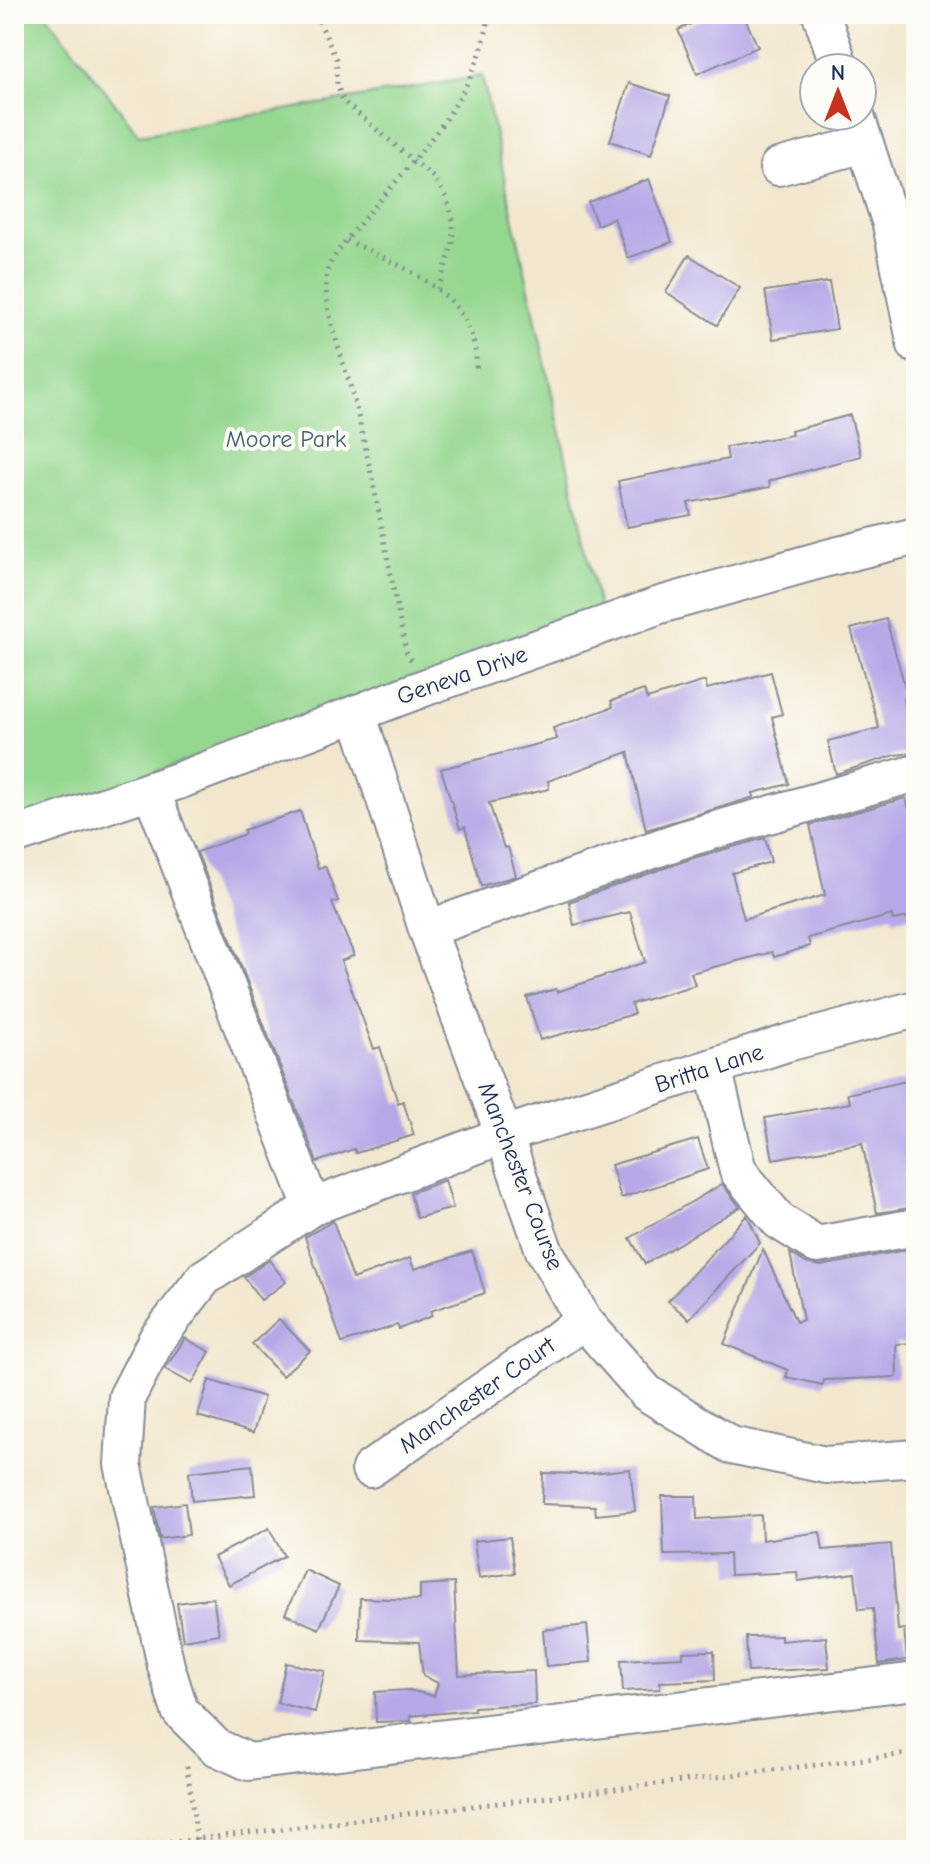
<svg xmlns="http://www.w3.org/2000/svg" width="930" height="1864" font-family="'Comic Neue',sans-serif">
<rect width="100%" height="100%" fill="#fdfcf7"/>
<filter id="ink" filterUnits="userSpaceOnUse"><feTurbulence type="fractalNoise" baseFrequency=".0125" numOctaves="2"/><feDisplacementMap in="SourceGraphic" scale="16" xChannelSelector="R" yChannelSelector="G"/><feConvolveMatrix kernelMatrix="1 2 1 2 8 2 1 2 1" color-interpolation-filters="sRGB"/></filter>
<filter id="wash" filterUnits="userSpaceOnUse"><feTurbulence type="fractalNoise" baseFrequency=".006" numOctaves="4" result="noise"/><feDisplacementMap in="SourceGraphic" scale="32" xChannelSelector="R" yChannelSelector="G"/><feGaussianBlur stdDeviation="1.8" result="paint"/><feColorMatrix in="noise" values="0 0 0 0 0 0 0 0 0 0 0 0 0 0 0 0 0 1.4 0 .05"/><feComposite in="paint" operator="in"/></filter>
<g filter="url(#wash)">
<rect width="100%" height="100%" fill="#f2e7ce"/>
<!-- green -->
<polygon fill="#94d78f" stroke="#588376" stroke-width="2" points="14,14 46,14 139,135 482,76 601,616 14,821"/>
<g id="blocks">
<!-- building -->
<g fill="#b6a8e7">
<polygon points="713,14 743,14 758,47 697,74 678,30"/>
<polygon points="629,83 670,96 651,155 610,141"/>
<polygon points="649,179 672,242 628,258 614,218 597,225 588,202"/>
<polygon points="689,255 740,288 717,325 666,292"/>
<polygon points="829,282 837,329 773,339 765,291"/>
<polygon points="850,415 861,456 769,481 770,487 688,503 691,515 627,527 618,481 728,459 726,447 792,435 791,431"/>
<polygon points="886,619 908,698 904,699 912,753 895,755 836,774 828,741 879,728 851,629"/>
<polygon points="771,672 782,714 772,717 789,784 753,793 754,797 646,830 628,752 548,781 549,789 489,803 504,848 508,847 516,876 481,886 465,827 460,829 441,769 557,739 553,728 613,707 611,701 644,690 647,699 705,681 707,689"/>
<polygon points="906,798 916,836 916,916 893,920 892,915 808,938 810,946 774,957 772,952 691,973 695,985 631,1004 634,1014 540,1040 527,997 556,989 557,992 645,962 630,912 574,925 569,902 690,859 765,838 771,862 732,873 744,919 825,895 810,825"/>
<polygon points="300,811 318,868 325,866 338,901 332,903 354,955 341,961 374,1049 380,1047 398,1103 403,1101 414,1135 356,1153 354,1149 317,1162 197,852 245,834 244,830"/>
<polygon points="916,1079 916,1207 877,1213 862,1143 773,1159 765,1118 850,1103 847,1094"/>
<polygon points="698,1139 708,1169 621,1198 611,1165"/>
<polygon points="445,1180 453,1208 417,1218 410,1193"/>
<polygon points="722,1184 740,1207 645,1264 630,1238"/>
<polygon points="747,1215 760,1243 689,1319 668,1301"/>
<polygon points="333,1221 353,1279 410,1258 414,1269 472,1251 485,1293 430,1311 432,1316 399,1329 397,1325 342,1343 305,1237"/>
<polygon points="916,1248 916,1343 896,1344 897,1377 824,1380 823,1385 786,1377 788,1370 724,1344 763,1249 796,1322 803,1320 790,1253 806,1263 821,1266"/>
<polygon points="269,1260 286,1282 261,1300 244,1277"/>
<polygon points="279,1319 310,1351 282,1376 252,1344"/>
<polygon points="185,1338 210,1352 192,1384 165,1369"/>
<polygon points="209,1380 264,1397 253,1433 198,1416"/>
<polygon points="252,1465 255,1495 192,1501 189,1472"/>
<polygon points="630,1469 635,1511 596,1515 595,1506 542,1504 543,1473 582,1474"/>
<polygon points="662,1496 696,1496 697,1519 761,1515 762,1540 820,1532 823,1550 891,1544 898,1630 904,1629 907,1660 879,1664 873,1608 859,1609 855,1573 798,1581 797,1572 730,1575 729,1554 664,1555"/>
<polygon points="185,1503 189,1535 160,1539 154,1507"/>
<polygon points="269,1528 284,1556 229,1585 214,1557"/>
<polygon points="510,1537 515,1573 479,1578 474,1541"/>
<polygon points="305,1570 339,1586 319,1629 285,1614"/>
<polygon points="454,1583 459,1675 534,1671 535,1704 474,1707 474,1710 410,1716 411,1721 376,1722 375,1692 409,1690 434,1696 438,1683 423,1676 419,1642 359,1640 360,1598 420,1600 420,1585"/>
<polygon points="213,1598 219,1634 183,1640 177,1603"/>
<polygon points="587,1625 591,1662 546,1666 543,1630"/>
<polygon points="781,1636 781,1641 826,1637 829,1668 748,1672 746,1637"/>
<polygon points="714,1651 715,1680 660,1682 660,1689 623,1691 621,1660 683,1657 683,1652"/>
<polygon points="286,1663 325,1671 315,1712 277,1703"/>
</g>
</g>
</g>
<g filter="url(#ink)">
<use href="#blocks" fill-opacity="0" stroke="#868b96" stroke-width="2"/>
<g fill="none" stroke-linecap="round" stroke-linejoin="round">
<defs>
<g id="minor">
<polyline points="821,14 840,68"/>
<polyline points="856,116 891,224 916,345"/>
<polyline points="778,167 865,144"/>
<polyline points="357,713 427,929 504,1135 544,1250 584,1321 647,1393 731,1445 826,1465 916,1458"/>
<polyline points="151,790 312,1207"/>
<polyline points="14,836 178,781 429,686 660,605 827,558 916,536"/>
<polyline points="427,929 684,839 916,773"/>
<polyline points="916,1009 787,1043 504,1135 312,1207 204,1278 157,1339 127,1397 123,1464 166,1666 180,1711 216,1747 249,1762 916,1681"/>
<polyline points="713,1067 738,1171 779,1221 817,1245 916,1227"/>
<polyline points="370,1469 584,1321"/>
</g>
</defs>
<!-- minor casing -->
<use href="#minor" stroke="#868b96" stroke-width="40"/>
<!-- path -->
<g stroke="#868b96" stroke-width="5" stroke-dasharray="2 6" stroke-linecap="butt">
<polyline points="316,14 336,59 337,84 343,101 434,178 446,197 453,220 453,244 438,289"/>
<path d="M347 240C406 269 481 294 476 373"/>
<path d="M411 660 406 651C388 566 375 480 353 396 345 365 320 302 327 272 331 255 357 228 369 213 418 155 480 93 489 14"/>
<polyline points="187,1766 197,1840"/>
<polyline points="106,1850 916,1753"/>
</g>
<!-- minor -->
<use href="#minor" stroke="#fff" stroke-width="36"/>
</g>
</g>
<g text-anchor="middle" stroke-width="8" stroke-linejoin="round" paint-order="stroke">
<!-- park labels -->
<g font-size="24" fill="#3f616d" stroke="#fdfcf7">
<text x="286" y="447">Moore Park</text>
</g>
<!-- street labels -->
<g font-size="24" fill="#1b2f5e" stroke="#fdfcf7">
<text transform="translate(462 675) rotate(-19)" y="8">Geneva Drive</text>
<text transform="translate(709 1068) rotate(-18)" y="8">Britta Lane</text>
<text transform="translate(521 1176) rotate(69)" y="8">Manchester Course</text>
<text transform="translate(477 1395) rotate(-35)" y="8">Manchester Court</text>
</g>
</g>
<!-- margin -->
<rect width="930" height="1864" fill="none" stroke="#fdfcf7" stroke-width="48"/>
<!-- north arrow -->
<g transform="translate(838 92)"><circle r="38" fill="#fdfcf7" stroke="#a3aaba" stroke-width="2"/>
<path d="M0-6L14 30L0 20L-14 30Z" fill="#c8321e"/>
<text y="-12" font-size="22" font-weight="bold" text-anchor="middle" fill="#1b2f5e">N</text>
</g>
</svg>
